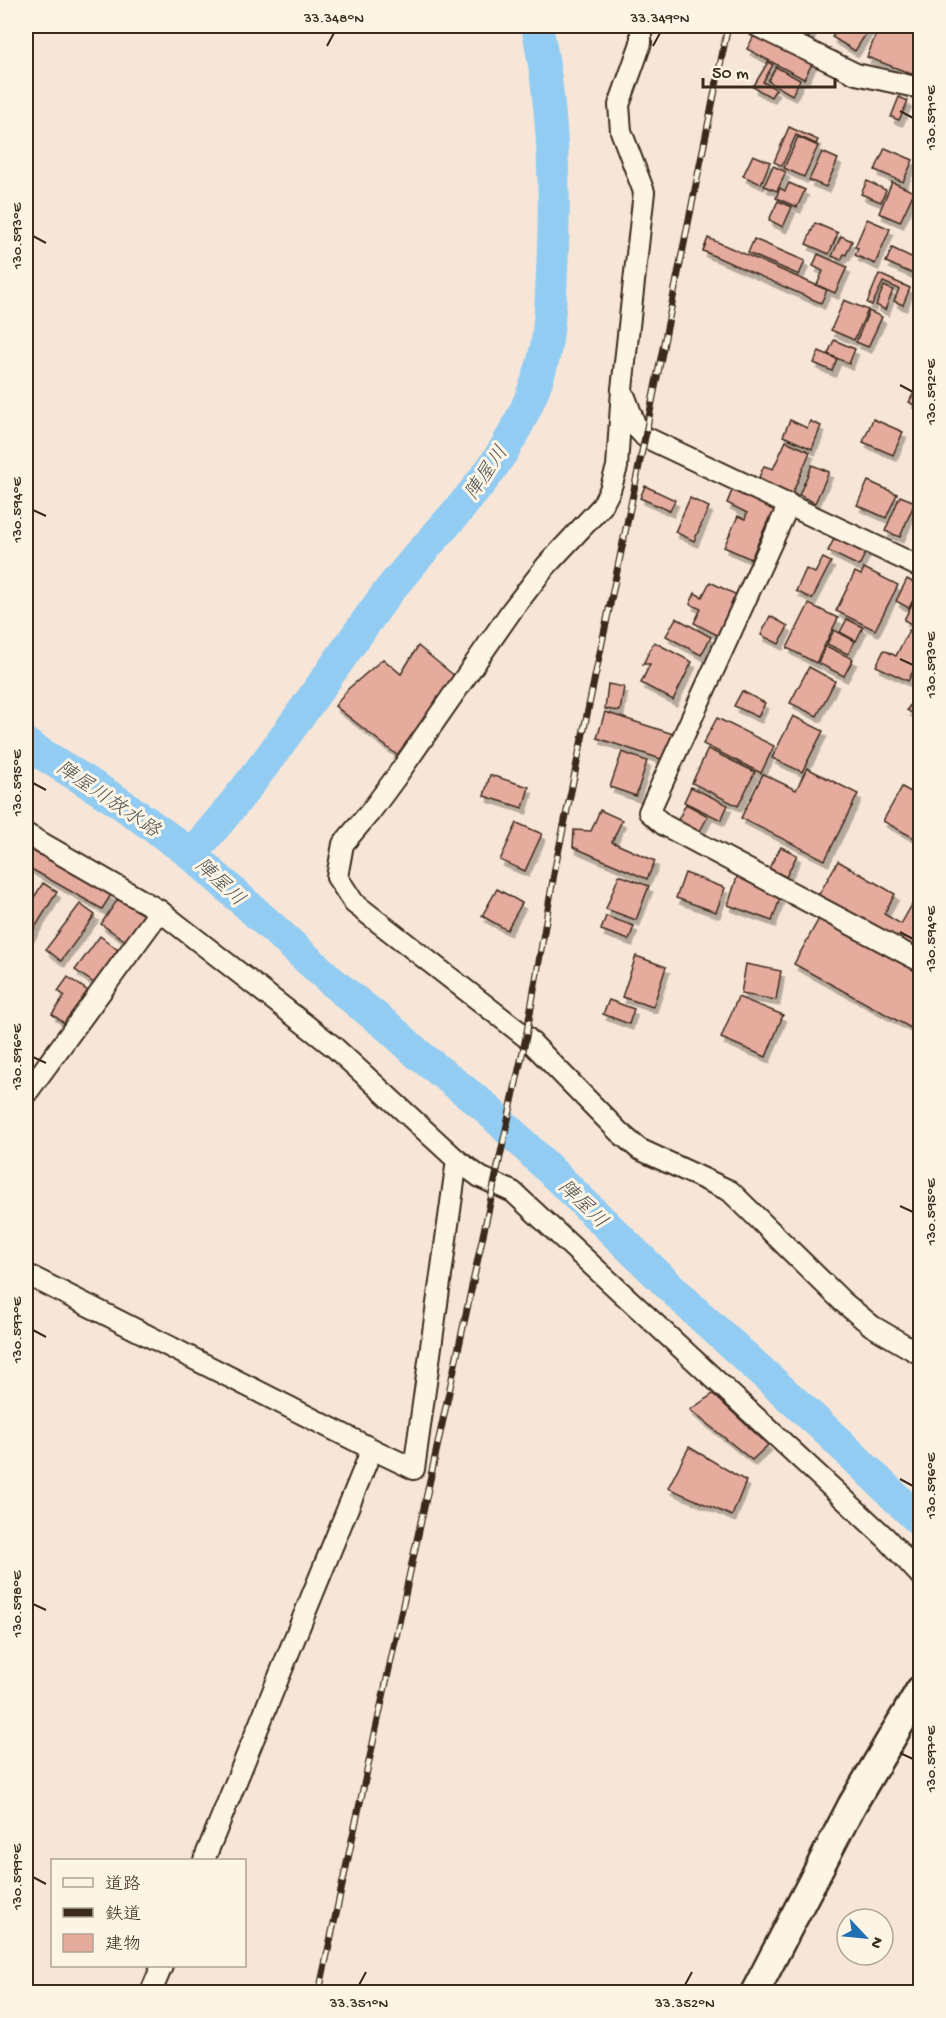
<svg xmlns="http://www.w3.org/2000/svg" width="946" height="2018" font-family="'Gochi Hand','Klee One',sans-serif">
<defs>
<filter id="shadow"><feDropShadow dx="3.5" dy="6" stdDeviation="0" flood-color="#0004"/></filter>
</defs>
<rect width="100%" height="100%" fill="#f7e6d7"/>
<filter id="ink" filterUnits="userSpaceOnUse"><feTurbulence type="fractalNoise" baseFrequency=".0167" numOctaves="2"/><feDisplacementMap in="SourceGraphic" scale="12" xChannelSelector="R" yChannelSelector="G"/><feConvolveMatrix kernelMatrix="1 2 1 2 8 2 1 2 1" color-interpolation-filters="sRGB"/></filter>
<g filter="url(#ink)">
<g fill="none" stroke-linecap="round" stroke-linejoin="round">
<!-- river -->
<g stroke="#93ccf2" stroke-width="32">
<polyline points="26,744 119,802 191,854 338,987 391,1029 419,1055 484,1106 696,1312 826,1430 920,1521"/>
<path d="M191 854C261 777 318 688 379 604 421 546 477 499 512 436 526 410 539 381 545 352 550 326 551 298 552 272 556 190 554 106 537 26"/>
</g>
</g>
<!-- building -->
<g fill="#e5ac9e" stroke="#3b2a1e" stroke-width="1.5" filter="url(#shadow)">
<polygon points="788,26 814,26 807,41 785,31"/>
<polygon points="839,26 863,26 869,29 855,51 832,37"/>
<polygon points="879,26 920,26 920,77 867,57"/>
<polygon points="757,30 814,60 804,79 747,49"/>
<polygon points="768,62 773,65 763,82 776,89 771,97 753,87"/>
<polygon points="776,67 800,80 792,95 768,81"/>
<polygon points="899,97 908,101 899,120 891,117"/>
<polygon points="789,127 818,140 816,144 796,135 782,166 774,162"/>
<polygon points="798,137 818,146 804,177 784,168"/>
<polygon points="885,148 913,160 903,182 875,170"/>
<polygon points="822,152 838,159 826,187 809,180"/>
<polygon points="753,155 770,162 761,184 743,176"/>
<polygon points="773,166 786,172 777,191 764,186"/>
<polygon points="867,181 886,190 881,202 861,194"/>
<polygon points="892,182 914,192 900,222 879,213"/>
<polygon points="789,183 805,190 797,207 776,198 780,188 785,191"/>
<polygon points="778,201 792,207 783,227 769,220"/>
<polygon points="867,219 890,229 875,264 855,255 858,248 855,247"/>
<polygon points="815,223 838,233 829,254 806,244"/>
<polygon points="841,236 852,241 846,255 844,254 841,260 832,256"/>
<polygon points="708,238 827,290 821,303 703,251"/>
<polygon points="754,239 805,261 799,275 748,253"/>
<polygon points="892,248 920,261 920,277 886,262"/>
<polygon points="818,254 847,267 835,293 817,285 823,271 813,266"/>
<polygon points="879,274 910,288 903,305 894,301 899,289 883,282 872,305 867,303"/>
<polygon points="884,286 893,290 885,310 876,305"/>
<polygon points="844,300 868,310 854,340 831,330"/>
<polygon points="869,311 882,317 868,347 856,342"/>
<polygon points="834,340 855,349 849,364 828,354"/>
<polygon points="819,351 837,359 832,371 814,363"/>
<polygon points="920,381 920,409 909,402"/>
<polygon points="873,419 903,432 893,455 863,442"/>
<polygon points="790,420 807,428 810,421 821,426 812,449 783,436"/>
<polygon points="786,441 810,452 790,499 756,484 764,466 773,469"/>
<polygon points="812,465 829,472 815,503 799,495"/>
<polygon points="868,481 897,494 886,518 857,505"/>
<polygon points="645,486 675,500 670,511 640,498"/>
<polygon points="734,486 781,507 775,521 769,518 751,559 724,547 738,516 745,519 747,513 727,503"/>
<polygon points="900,496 915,502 900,537 885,531"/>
<polygon points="690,498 709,507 694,541 675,532"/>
<polygon points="836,535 867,550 859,566 828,551"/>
<polygon points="823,558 831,562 812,599 796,591 806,569 815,573"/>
<polygon points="864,568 898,585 875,630 836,611 855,572 861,575"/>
<polygon points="907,579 920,586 909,608 896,601"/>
<polygon points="710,582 739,596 719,636 694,623 701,609 690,604 695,593 702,597"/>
<polygon points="918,592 920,593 920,629 904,620"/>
<polygon points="809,604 838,618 816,663 787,648"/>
<polygon points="770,616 788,626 779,644 761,635"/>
<polygon points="676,618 711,637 701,655 666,636"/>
<polygon points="847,619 863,627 856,641 840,632"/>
<polygon points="834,630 855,641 848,654 827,644"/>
<polygon points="909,630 920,636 920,657 908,681 876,666 884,650 896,656"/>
<polygon points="654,642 692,662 673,700 641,683 650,664 643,664"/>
<polygon points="418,646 456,677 397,755 335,706 348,689 383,659 401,674"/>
<polygon points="826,646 853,659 844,676 818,663"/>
<polygon points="809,667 835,681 817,716 790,703"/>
<polygon points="608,684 624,687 620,711 605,709"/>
<polygon points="920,688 920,716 919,718 907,710"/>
<polygon points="742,691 765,703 758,717 734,706"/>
<polygon points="605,712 673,734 664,760 597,738"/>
<polygon points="793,716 823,731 802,772 772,758"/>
<polygon points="717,718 774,746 761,773 703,744"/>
<polygon points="708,749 755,772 738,806 692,783"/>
<polygon points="622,752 647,761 636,796 610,787"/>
<polygon points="807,768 858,794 825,860 741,818 763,774 796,790"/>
<polygon points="490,775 529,787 523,808 484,796"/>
<polygon points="691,787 728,805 721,820 684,802"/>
<polygon points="902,787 920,797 920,826 914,838 883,821"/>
<polygon points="686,804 708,816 699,833 677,822"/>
<polygon points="600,810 622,820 612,842 655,861 647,879 573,847 574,830 591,831"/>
<polygon points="517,823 542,834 525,871 500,860"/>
<polygon points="26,847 111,895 102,909 26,866"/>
<polygon points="781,847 797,855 786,877 769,868"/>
<polygon points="838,861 895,894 884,914 901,924 913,903 920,907 920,955 818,896"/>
<polygon points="685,873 725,888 716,912 676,898"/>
<polygon points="738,874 783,890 772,921 728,905"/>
<polygon points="619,875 649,886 636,920 606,909"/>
<polygon points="43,883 57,892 26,942 26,910"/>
<polygon points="497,889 522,903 507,930 482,916"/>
<polygon points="120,896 145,913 126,941 101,924"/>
<polygon points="80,904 95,915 61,961 46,949"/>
<polygon points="821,915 920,969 920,1033 794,964"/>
<polygon points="606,916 634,926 629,940 601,930"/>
<polygon points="100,936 118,950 94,983 75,970"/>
<polygon points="636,956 666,967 653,1007 622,997"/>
<polygon points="746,964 781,971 776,1000 741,994"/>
<polygon points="68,977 88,991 64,1023 52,1014 65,996 58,991"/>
<polygon points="738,997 783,1015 766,1057 721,1038"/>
<polygon points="609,1000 634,1009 629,1024 603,1014"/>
<polygon points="713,1394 768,1445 752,1460 690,1410"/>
<polygon points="689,1447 746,1481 732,1516 668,1488"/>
</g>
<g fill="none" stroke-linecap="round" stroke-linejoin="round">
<defs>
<g id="street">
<polyline points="641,26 641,43 619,105 621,131 644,192 622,389 617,467 610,490 602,506 546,566 512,610 396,777 371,811 343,844 337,877 354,903 526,1037 619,1132 639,1149 730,1191 843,1302 872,1326 920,1354"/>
<polyline points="757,26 856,74 920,88"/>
<polyline points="625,397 636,427 645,437 920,567"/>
<polyline points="789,504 649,812 664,825 920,961"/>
<polyline points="26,834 160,911 334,1047 457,1160 414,1469 372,1449"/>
<polyline points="26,1094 160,911"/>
<polyline points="457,1160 480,1177 513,1192 886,1538 920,1575"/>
<polyline points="26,1274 372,1449 204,1860"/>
<polyline points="151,1992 162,1966"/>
</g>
<polyline id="secondary" points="755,1992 852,1805 920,1690"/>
</defs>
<!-- street casing -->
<use href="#street" stroke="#3b2a1e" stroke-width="24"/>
<!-- secondary casing -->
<use href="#secondary" stroke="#3b2a1e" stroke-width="32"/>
<!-- street -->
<use href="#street" stroke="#fcf5e5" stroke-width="20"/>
<!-- secondary -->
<use href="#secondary" stroke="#fcf5e5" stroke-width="27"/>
<defs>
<polyline id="rail" points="319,1992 526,1037 555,868 645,437 728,26"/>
</defs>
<!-- rail casing -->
<use href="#rail" stroke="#3b2a1e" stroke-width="7"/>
<!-- rail -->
<use href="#rail" stroke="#fcf5e5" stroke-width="4.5" stroke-dasharray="14" stroke-linecap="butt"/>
</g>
</g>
<!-- ticks -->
<path fill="none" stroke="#3b2a1e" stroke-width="2" d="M327 46 334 33M653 46 660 33M900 111 913 118M33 236 46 243M900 385 913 392M33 510 46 516M900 659 913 665M33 783 46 790M900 932 913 939M33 1057 46 1063M900 1206 913 1212M33 1330 46 1337M900 1479 913 1486M33 1604 46 1610M900 1753 913 1759M33 1877 46 1884M359 1985 366 1972M685 1985 692 1972"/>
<g text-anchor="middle" stroke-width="6" stroke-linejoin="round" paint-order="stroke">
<!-- water labels -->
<g font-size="20" font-style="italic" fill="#515253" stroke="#fcf5e5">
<text transform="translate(485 472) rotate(-56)" y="7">陣屋川</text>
<text transform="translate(109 798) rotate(34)" y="7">陣屋川放水路</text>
<text transform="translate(221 881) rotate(43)" y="7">陣屋川</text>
<text transform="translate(584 1203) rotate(44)" y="7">陣屋川</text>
</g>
</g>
<!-- margin -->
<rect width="946" height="2018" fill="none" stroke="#fcf5e5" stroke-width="66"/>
<!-- legend -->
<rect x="51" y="1859" width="195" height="108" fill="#fcf5e5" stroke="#afa495" stroke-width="1.5"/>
<rect x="63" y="1878" width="30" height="9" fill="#fcf5e5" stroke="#afa495" stroke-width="1.5"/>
<text x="105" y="1889" font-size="18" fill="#3b2a1e">道路</text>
<rect x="63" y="1908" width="30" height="9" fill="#3b2a1e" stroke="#afa495" stroke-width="1.5"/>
<text x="105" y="1919" font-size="18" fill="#3b2a1e">鉄道</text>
<rect x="63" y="1934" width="30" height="18" fill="#e5ac9e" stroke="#afa495" stroke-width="1.5"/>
<text x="105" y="1949" font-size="18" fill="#3b2a1e">建物</text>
<!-- north arrow -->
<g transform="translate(865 1937) rotate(116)"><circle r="28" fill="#fcf5e5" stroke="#afa495" stroke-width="1.5"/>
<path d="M0-4.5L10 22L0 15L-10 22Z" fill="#1f6fb2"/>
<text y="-9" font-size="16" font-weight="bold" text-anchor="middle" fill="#3b2a1e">N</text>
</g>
<!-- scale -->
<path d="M703 78v9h132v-9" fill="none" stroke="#3b2a1e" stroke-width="3"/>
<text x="712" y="78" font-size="18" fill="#3b2a1e" stroke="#fcf5e5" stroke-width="4.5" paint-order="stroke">50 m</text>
<rect x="33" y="33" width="880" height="1952" fill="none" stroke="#3b2a1e" stroke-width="2"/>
<g font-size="15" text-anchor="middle" fill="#3b2a1e">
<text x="334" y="22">33.348°N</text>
<text x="660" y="22">33.349°N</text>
<text transform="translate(930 118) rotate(-90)" y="5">130.591°E</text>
<text transform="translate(16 236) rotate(-90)" y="5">130.593°E</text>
<text transform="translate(930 392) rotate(-90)" y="5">130.592°E</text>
<text transform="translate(16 510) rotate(-90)" y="5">130.594°E</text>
<text transform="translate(930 665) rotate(-90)" y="5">130.593°E</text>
<text transform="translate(16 783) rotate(-90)" y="5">130.595°E</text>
<text transform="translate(930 939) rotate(-90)" y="5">130.594°E</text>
<text transform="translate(16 1057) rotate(-90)" y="5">130.596°E</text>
<text transform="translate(930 1212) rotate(-90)" y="5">130.595°E</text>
<text transform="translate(16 1330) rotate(-90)" y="5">130.597°E</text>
<text transform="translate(930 1486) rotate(-90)" y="5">130.596°E</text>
<text transform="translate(16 1604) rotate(-90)" y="5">130.598°E</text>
<text transform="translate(930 1759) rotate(-90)" y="5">130.597°E</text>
<text transform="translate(16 1877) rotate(-90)" y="5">130.599°E</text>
<text x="359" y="2007">33.351°N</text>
<text x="685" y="2007">33.352°N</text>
</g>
</svg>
